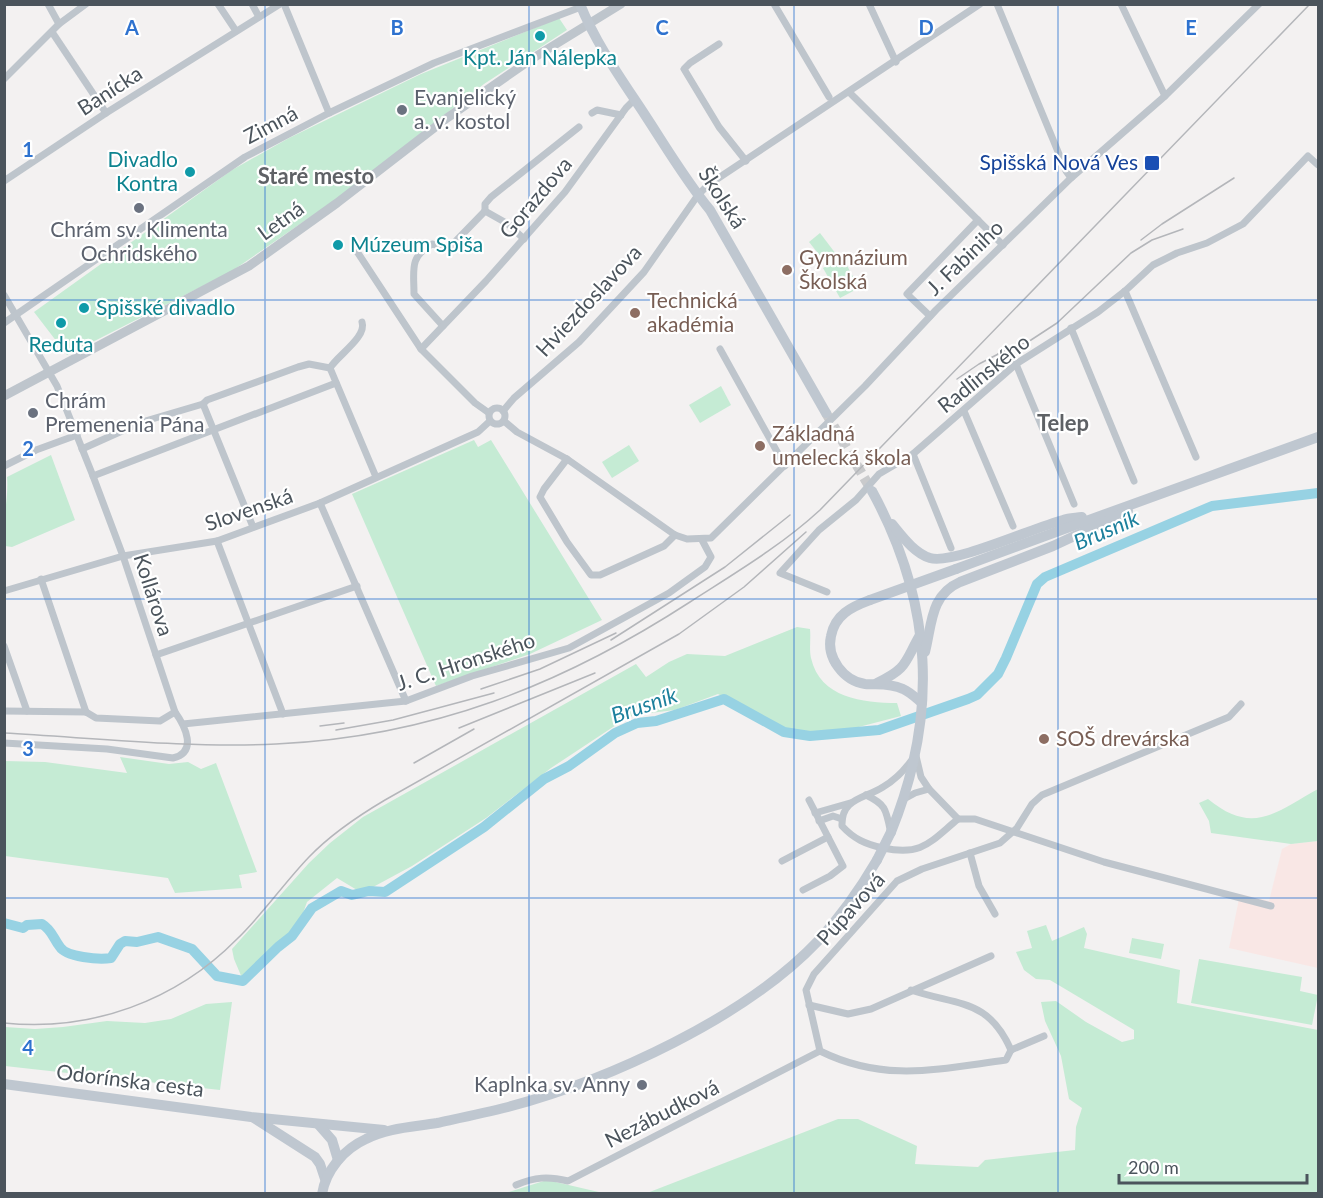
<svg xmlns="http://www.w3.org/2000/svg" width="1323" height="1198" font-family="Lato,sans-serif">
<rect width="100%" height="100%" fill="#f3f1f1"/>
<!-- medical -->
<polygon fill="#f9e7e5" points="1318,841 1318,968 1229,948 1240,894 1269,901 1282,849 1291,844"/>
<!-- green -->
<g fill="#c5ebd4">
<polygon points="559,18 567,30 484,84 338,198 232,271 67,355 34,312 232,170 289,138 421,74"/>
<polygon points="820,233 836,254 825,262 809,242"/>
<polygon points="843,258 859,288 840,298 823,268"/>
<polygon points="721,386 731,405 700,423 689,405"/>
<polygon points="474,440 478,447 491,440 602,620 530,654 436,686 352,494"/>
<polygon points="629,445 639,461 612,478 602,462"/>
<path d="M51 455 75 520 12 547 5 546C1 523 9 500 7 477Z"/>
<path d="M797 627 810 629C811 638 809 649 811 658 820 698 863 703 897 703L901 716 851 729 791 733 718 694 675 710 634 715 613 727 551 768 486 818 412 866 362 893 337 878 307 902 298 927 285 943 242 978 234 959 232 949 309 863 330 843 363 817 636 664 646 677 669 662 687 654 725 656Z"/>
<polygon points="120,757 169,764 188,762 201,769 216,763 257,872 239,875 242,888 175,893 168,878 5,856 5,761 45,762 127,773"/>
<path d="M1318 789V841L1291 844 1211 833 1209 821 1199 803 1208 799C1253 836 1276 812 1318 789Z"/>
<polygon points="1046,925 1052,941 1084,927 1087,934 1084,948 1180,970 1177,1003 1318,1030 1318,1193 647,1193 838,1119 858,1119 917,1146 915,1164 978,1167 985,1160 1075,1150 1076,1127 1082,1108 1069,1099 1061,1056 1045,1021 1041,1002 1056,1001 1086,1022 1122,1042 1134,1039 1134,1030 1050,980 1036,979 1024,970 1016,952 1032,948 1027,931"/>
<polygon points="1132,938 1164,944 1161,959 1129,953"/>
<polygon points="1199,959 1302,977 1300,991 1318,995 1312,1025 1191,1003"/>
<polygon points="232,1002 220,1090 5,1066 5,1027 35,1029 63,1027 107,1021 145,1023 171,1019 206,1004"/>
<polygon points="547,1180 603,1193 502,1194"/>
</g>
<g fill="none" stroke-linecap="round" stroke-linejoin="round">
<!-- river -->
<path stroke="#97d2e3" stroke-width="10" d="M4 923 23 928 27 925 42 924C52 930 53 938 60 947 66 957 99 960 111 958L120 944 125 941 137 942 158 937 192 949 217 976 243 981 278 947 292 936 312 908 341 891 352 895 369 891 385 892 484 827 544 779 569 766 615 733 637 723 656 721 724 699 784 732 810 736 879 730 968 699 977 695 998 674 1006 658 1037 584 1045 577 1212 506 1318 493"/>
<!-- secondary-tunnel -->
<polyline stroke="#c9cacc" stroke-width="10" stroke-dasharray="10 5" stroke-linecap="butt" points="826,413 872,491"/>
<!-- minor -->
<g stroke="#bec5cc" stroke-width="7">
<polyline points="48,4 59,24"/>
<polyline points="218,4 236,31"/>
<polyline points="252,4 259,17"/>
<polyline points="284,4 329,113"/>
<polyline points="774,4 829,97"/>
<polyline points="869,4 896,62"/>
<polyline points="997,4 1066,171 1071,178"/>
<polyline points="1121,4 1165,96"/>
<polyline points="52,32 106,113"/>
<polyline points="719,44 690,63 684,69 719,127 746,161"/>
<polyline points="4,79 59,24 86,4"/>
<polyline points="849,92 1003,245"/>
<polyline points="592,113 597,110 621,115"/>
<polyline points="4,181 106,113 280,4"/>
<polyline points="485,211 485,204 491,197 579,127"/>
<polyline points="485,211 508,224 524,239"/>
<polyline points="354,247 421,349 475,403 489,413"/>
<polyline points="1125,291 1196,457"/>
<path d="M4 295 57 386 93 476 123 556 175 712C185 726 198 752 173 758L107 749 4 743"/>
<polyline points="930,316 907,294 978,220"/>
<path d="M362 322C367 337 338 355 330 368L376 477"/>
<polyline points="4,323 245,157 329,113 434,63 581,7"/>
<path d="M443 326 414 294C414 270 409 257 432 244L446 247 451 246 485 211"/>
<polyline points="1071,328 1134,481"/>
<polyline points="421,349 486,281 565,192 626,108 635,99"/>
<polyline points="720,349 785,466"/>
<polyline points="1016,364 1074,504"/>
<polyline points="203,404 253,527"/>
<circle cx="497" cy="416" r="8"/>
<polyline points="503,411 514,398 579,342 644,272 698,195 708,185 980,4"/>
<polyline points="964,411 1013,526"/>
<polyline points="504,421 517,432 567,459 675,535 687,539 711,538 865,386 936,310 1071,178 1165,96 1259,4"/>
<polyline points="82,449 142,422 203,404 207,400 298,367 309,364 330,368"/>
<polyline points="913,454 951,548"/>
<polyline points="567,459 544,489 540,497 567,542 591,575 600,575 664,546 675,535"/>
<polyline points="4,466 36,450 77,435"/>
<polyline points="93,476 336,383"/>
<polyline points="320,503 406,701"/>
<polyline points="217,541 283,714"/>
<polyline points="41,579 86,712"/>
<polyline points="4,591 123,556 217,541 320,503 478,432 490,421"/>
<polyline points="827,592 780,573 819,530 856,500 879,474 913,454 1016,364 1098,312 1125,291 1153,265 1177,253 1207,243 1243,224 1308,156 1318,165"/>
<polyline points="4,646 27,711"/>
<polyline points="156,655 357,586"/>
<polyline points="4,711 86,712"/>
<polyline points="86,712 96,718 160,721 175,712"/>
<polyline points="183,724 406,701 472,676 569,648 669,593 705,567 711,557 702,540"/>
<polyline points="916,756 921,777 929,789 958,819"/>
<path d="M911 761C903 772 895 780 883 787 864 799 841 798 842 826 854 839 865 844 883 848 922 856 929 843 958 819H975L1104 862 1271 906"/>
<path d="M866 795C885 804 886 809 890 829"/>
<polyline points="904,799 915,793 929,789"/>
<polyline points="815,813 850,803"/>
<polyline points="819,821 833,816 842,819"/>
<polyline points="970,853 979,886 995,914"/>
<polyline points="782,861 828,837"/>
<polyline points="803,890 830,876 843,866 809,800"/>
<path d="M911 990C958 1006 988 998 1011 1050"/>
<polyline points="809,1005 848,1014 871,1009 991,956"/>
<path d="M1011 1050 1006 1060C938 1069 885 1083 820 1051L806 990 814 974 897 881 922 869 1000 843 1017 828 1032 804 1042 795 1229 717 1241 704"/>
<polyline points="1011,1050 1044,1036"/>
<path d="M516 1185C535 1177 548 1176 568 1181L820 1051"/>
</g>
<!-- tertiary -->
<polyline stroke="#bec5cc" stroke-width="9" points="4,396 249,266 337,203 447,118 530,60 621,4"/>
<!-- secondary -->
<g stroke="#bfc7d0" stroke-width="10">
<path d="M580 4C596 44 622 80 645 115 666 147 686 181 710 210L826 413"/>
<path d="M872 491C933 603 939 714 891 832"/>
<path d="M892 524C902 536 914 553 930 558 953 565 1035 527 1063 520 1069 518 1076 518 1082 517"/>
<path d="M956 569C1076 524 1197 481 1318 437"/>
<path d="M870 600C851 607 835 615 831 636 826 658 844 681 865 684 877 685 891 683 903 689 910 692 916 698 922 703"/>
<path d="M925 652C932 625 930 595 960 582L1053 546 1128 511"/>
<path d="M877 683C908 668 904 663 920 635"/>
<polyline points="4,1084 251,1117 384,1130"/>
<polyline points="254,1118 315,1157 320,1164 325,1179"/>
<polyline points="318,1124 332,1140 338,1160"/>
<path d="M322 1194C326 1170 344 1149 366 1139 387 1128 413 1127 437 1123 460 1118 484 1113 508 1107 609 1080 745 1018 818 941 841 916 860 889 877 860"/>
</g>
<!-- rail -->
<g stroke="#b4b6ba" stroke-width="1.5">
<polyline points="1141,240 1162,224 1234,178"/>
<polyline points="998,354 1031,340 1057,323 1131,253 1152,240 1183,229"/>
<polyline points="957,379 979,364 1004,351"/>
<polyline points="611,640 725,567 790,515"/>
<polyline points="481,689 540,669 616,633"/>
<polyline points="320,726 344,723"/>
<polyline points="459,728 595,673"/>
<polyline points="336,730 393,720 494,693"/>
<path d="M4 733C95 738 186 748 276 744 431 737 562 685 690 602 735 573 781 546 820 510L1310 4"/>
<polyline points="414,763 474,729"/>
<path d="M4 1023C91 1032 176 1001 237 939 263 914 284 883 309 857 331 834 358 816 385 800L679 634 744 587 806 532"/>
</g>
<!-- secondary-bridge -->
<g stroke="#bfc7d0" stroke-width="10">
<polyline points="870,600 956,569"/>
<polyline points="877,860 891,832"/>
</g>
</g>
<!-- grid -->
<path fill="none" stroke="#2e72cf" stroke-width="1.5" stroke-opacity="0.55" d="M265 4V1194M529 4V1194M794 4V1194M1058 4V1194M4 300H1318M4 599H1318M4 898H1318"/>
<!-- markers -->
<g fill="#0f9aa8" stroke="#fff" stroke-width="2">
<circle cx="540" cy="36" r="6"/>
<circle cx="190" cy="172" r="6"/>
<circle cx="338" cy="245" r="6"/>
<circle cx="84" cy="308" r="6"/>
<circle cx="61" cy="323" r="6"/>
</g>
<g fill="#6b7280" stroke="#fff" stroke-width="2">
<circle cx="402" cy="110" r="6"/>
<circle cx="139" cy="208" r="6"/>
<circle cx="33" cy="413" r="6"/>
<circle cx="642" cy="1085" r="6"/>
</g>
<rect fill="#1a4fb4" stroke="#fff" stroke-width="2" x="1144" y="155" width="16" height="16" rx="3"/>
<g fill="#8d6e63" stroke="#fff" stroke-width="2">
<circle cx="787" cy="270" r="6"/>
<circle cx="635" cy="313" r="6"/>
<circle cx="760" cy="446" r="6"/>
<circle cx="1044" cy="739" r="6"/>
</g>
<g text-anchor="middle" stroke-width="4.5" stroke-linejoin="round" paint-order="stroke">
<!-- culture labels -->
<g font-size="21" fill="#0d838f" stroke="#fff">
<text x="540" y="65">Kpt. Ján Nálepka</text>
<text x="178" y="167" text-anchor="end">Divadlo<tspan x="178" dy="24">Kontra</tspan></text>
<text x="350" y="252" text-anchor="start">Múzeum Spiša</text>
<text x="96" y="315" text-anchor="start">Spišské divadlo</text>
<text x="61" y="352">Reduta</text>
</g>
<!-- street labels -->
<g font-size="21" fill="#4b545c" stroke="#fff">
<text transform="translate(110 91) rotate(-33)" y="7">Banícka</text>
<text transform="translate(271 125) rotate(-28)" y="7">Zimná</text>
<text transform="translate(536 198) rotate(-50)" y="7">Gorazdova</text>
<text transform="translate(722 198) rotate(57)" y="7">Školská</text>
<text transform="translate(281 221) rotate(-36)" y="7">Letná</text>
<text transform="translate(965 258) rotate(-44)" y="7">J. Fabiniho</text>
<text transform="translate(589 301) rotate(-47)" y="7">Hviezdoslavova</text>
<text transform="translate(984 374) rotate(-39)" y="7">Radlinského</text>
<text transform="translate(249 510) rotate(-19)" y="7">Slovenská</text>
<text transform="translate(153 595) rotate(72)" y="7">Kollárova</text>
<text transform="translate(466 662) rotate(-18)" y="7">J. C. Hronského</text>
<text transform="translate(851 909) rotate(-48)" y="7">Púpavová</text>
<text transform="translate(130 1081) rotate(7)" y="7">Odorínska cesta</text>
<text transform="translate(662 1114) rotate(-27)" y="7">Nezábudková</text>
</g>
<!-- worship labels -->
<g font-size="21" fill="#5b616d" stroke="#fff" text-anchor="start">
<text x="414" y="105">Evanjelický<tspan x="414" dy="24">a. v. kostol</tspan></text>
<text x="139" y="237" text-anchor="middle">Chrám sv. Klimenta<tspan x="139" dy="24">Ochridského</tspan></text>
<text x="45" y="408">Chrám<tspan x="45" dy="24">Premenenia Pána</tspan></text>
<text x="630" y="1092" text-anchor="end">Kaplnka sv. Anny</text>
</g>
<!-- transit labels -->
<g font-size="21" fill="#164399" stroke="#fff" text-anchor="end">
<text x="1138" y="170">Spišská Nová Ves</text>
</g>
<!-- education labels -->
<g font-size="21" fill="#785e54" stroke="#fff" text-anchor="start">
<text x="799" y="265">Gymnázium<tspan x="799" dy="24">Školská</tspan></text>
<text x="647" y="308">Technická<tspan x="647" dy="24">akadémia</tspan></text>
<text x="772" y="441">Základná<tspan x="772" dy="24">umelecká škola</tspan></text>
<text x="1056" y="746">SOŠ drevárska</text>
</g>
<!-- neighbourhood labels -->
<g font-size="22" font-weight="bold" fill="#5e6165" stroke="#fff">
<text x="316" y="184">Staré mesto</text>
<text x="1063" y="431">Telep</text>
</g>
<!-- water labels -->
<g font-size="22" font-style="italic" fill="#1d809d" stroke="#fff">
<text transform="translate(1106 530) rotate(-23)" y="8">Brusník</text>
<text transform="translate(644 705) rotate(-19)" y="8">Brusník</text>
</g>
</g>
<g font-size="20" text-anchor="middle" font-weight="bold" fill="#2e72cf" stroke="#fff" stroke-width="4.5" stroke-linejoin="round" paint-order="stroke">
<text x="132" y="35">A</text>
<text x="397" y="35">B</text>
<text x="662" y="35">C</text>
<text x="926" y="35">D</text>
<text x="1191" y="35">E</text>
<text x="28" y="157">1</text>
<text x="28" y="456">2</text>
<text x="28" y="756">3</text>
<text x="28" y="1055">4</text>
</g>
<!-- border -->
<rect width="1323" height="1198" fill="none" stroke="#4b545c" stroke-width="12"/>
<!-- scale -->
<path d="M1119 1174v9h188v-9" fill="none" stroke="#4b545c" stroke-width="3"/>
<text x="1128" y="1174" font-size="18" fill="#4b545c" stroke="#ffffff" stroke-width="4.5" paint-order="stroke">200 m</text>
</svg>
